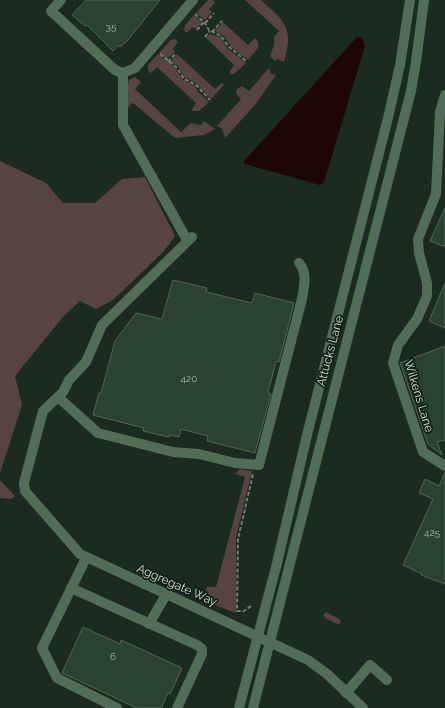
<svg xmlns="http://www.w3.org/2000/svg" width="445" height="708" font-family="Raleway,sans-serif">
<rect width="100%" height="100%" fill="#1b2b1f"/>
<!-- green -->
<g fill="#57433f">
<polygon points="208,0 213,0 215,3 209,9 212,12 205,20 196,13"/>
<path d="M245 0H261C285 22 294 27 284 62L277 59 275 61 270 56 274 45V37L279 31Z"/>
<polygon points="194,15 202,22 196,29 193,27 186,33 184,30 185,25"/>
<polygon points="223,22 248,45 255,38 258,42 258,48 248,60 231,47 224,36 215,31"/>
<polygon points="210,34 220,37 228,49 246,63 234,74 230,74 230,71 234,65 206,38"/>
<polygon points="175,39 178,42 173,49 175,52 167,59 159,53 171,40"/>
<polygon points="158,54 175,68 182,79 195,86 198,92 209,102 199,111 191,111 196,103 157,67 151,73 148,71 148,65"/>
<polygon points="177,54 215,89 222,83 224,85 211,99 196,83 184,77 178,66 170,62"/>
<polygon points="269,68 271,74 276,75 255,105 225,138 222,129 217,126 241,99 236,94 237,89 242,86 249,91"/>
<polygon points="135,77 141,82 135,89 181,132 191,123 201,125 204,121 215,129 204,135 175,138 133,103 131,104 127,110 128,84 129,80"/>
<polygon points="0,161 46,183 63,203 95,203 122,179 145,177 175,236 164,251 113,300 96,309 80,301 63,317 15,376 22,405 0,473"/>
<polygon points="240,469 252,471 236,537 236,613 207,602 204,599 207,587 216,587 245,477 235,474"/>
<polygon points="0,480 15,496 11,499 0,498"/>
<polygon points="326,612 341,620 339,625 325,618 323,615"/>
</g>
<!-- water -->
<polygon fill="#1e0604" points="357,37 362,38 365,46 324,182 320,185 245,164 244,161"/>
<!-- building -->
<g fill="#2a4230" stroke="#526456">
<polygon points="86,0 160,0 127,41 120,47 118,45 113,51 87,25 85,26 72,15"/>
<polygon points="445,208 445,247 430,241"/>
<polygon points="173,280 207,288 206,292 252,303 255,293 294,303 279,362 276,361 268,393 271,394 255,453 207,441 208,436 181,429 179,437 169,435 169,437 143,431 144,428 93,415 99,393 101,393 115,341 136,313 162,319"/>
<polygon points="445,283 445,328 429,321"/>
<polygon points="445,346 445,440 437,442 442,455 428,444 400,363"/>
<polygon points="445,472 445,584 421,575 422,574 403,565 433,499 419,493 425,479 439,486"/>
<polygon points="83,627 120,644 121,640 182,668 170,694 168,693 161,708 137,708 62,673"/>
</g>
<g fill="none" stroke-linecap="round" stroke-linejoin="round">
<!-- path -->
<g stroke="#6f7c72" stroke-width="2" stroke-dasharray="4 2" stroke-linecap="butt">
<polyline points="195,14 205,23 209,30 221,36 228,46 246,61"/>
<polyline points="205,23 214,13"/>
<polyline points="197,30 204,22"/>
<polyline points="212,32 222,21"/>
<polyline points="205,37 210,31"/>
<polyline points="160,54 177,68 184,79 196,85 210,100"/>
<polyline points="168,62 176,53"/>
<polyline points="251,606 244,611 237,611 238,539 253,474"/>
</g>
<!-- minor -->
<g stroke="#516c57" stroke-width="10">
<polyline points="61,0 51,11 115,70 123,73 135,68 193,0"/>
<polyline points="123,73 123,125 187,240"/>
<polyline points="445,95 440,112 436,194 418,239 419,253 427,283 427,296 417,319 398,345 393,363 423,452 445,466"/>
<polyline points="192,237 102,325 86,362 69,380 63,392 43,411 24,483 25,491 80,554 308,660 327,674 363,708"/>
<path d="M58 397 98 433 173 452 199 454 235 463 259 465 302 299C304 287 308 273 299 263"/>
<polyline points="86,558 42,648 57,678 117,708"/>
<polyline points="71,588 197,645 202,649 202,654 177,708"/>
<polyline points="149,624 167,593"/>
<polyline points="346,693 370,665 387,680"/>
<polyline points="239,708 277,563 307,435 388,118 400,65 410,0"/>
<polyline points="253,708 411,91 416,62 424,0"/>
</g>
</g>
<g text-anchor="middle" stroke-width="3.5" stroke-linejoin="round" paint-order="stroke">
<!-- number labels -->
<g font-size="10" fill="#aab8ad">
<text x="111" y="30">35</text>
<text x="189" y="382">420</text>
<text x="432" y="536">425</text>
<text x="113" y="660">6</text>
</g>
<!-- street labels -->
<g font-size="12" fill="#d5dfd7" stroke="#112115">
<text transform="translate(330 351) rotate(-75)" y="4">Attucks Lane</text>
<text transform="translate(419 396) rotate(73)" y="4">Wilkens Lane</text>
<text transform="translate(177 585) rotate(24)" y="4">Aggregate Way</text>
</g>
</g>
</svg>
